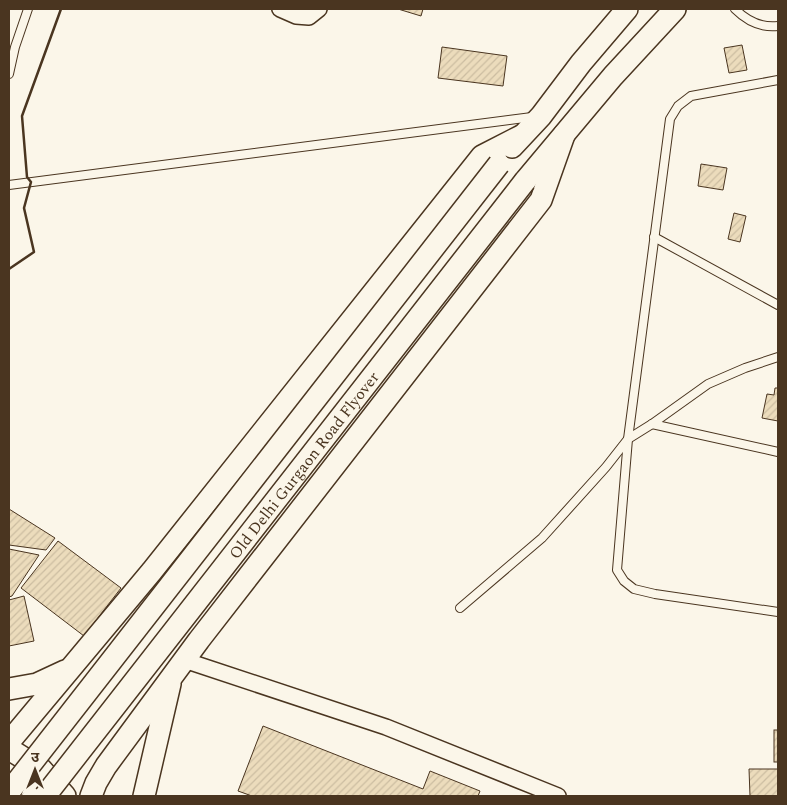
<svg xmlns="http://www.w3.org/2000/svg" width="787" height="805" font-family="Spectral,'Noto Sans Devanagari',serif">
<defs>
<pattern id="building-hatch" width="6" height="6" patternUnits="userSpaceOnUse" patternTransform="scale(1.25)"><rect width="6" height="6" fill="#ecdcbc"/><path d="M-1 1l2-2M0 6l6-6M5 7l2-2" fill="none" stroke="#ccbda1"/></pattern>
</defs>
<rect width="100%" height="100%" fill="#fbf6e9"/>
<!-- building -->
<g fill="url(#building-hatch)" stroke="#4a3520">
<polygon points="398,9 423,9 421,16"/>
<polygon points="742,45 747,70 729,73 724,48"/>
<polygon points="442,47 507,56 503,86 438,78"/>
<polygon points="701,164 727,168 723,190 698,186"/>
<polygon points="734,213 746,216 740,242 728,239"/>
<polygon points="775,388 778,388 778,421 762,418 767,394 774,395"/>
<polygon points="9,509 55,538 46,550 9,545"/>
<polygon points="58,541 121,588 84,636 21,588"/>
<polygon points="9,549 39,555 12,596 9,597"/>
<polygon points="24,596 34,641 9,646 9,600"/>
<polygon points="263,726 423,789 430,771 480,791 478,796 252,796 238,791"/>
<rect x="774" y="730" width="4" height="32"/>
<polygon points="749,769 778,769 778,796 750,796"/>
</g>
<g fill="none" stroke-linecap="round" stroke-linejoin="round">
<defs>
<g id="lane">
<path d="M735 9C747 21 761 28 778 26"/>
<polyline points="9,74 15,47 28,9"/>
<polyline points="778,80 691,96 678,106 670,119 628,439 617,570 624,581 634,589 655,594 778,612"/>
<polyline points="9,185 532,117"/>
<polyline points="654,237 778,305"/>
<polyline points="652,424 778,452"/>
<polyline points="460,608 542,538 606,467 628,439 652,424 708,384 745,368 778,357"/>
</g>
<g id="street">
<polyline points="280,9 296,16 309,17 319,9"/>
<polyline points="184,660 386,727 558,796"/>
</g>
<g id="secondary">
<polyline points="512,147 541,116 581,63 627,9"/>
<polyline points="525,181 613,76 675,9"/>
<polyline points="9,689 37,684 65,671"/>
<polyline points="9,742 152,571 482,156 521,136"/>
<polyline points="9,749 41,769 65,796"/>
<polyline points="91,796 96,783 106,766 199,640 541,200 564,135"/>
<polyline points="144,796 170,684"/>
</g>
</defs>
<!-- lane casing -->
<use href="#lane" stroke="#4a3520" stroke-width="10"/>
<!-- street casing -->
<use href="#street" stroke="#4a3520" stroke-width="18"/>
<!-- secondary casing -->
<use href="#secondary" stroke="#4a3520" stroke-width="24"/>
<!-- lane -->
<use href="#lane" stroke="#fbf6e9" stroke-width="8"/>
<!-- street -->
<use href="#street" stroke="#fbf6e9" stroke-width="15"/>
<!-- secondary -->
<use href="#secondary" stroke="#fbf6e9" stroke-width="21"/>
<defs>
<g id="secondary-bridge">
<polyline points="9,792 499,164"/>
<path id="s1" d="M45 796 525 181"/>
</g>
</defs>
<!-- secondary-bridge casing -->
<use href="#secondary-bridge" stroke="#4a3520" stroke-width="24" stroke-linecap="butt"/>
<!-- secondary-bridge -->
<use href="#secondary-bridge" stroke="#fbf6e9" stroke-width="21"/>
<!-- wall -->
<polyline stroke="#4a3520" stroke-width="2.5" points="9,269 34,252 24,208 31,182 27,177 22,116 61,9"/>
</g>
<g text-anchor="middle" stroke-width="4" stroke-linejoin="round" paint-order="stroke">
<!-- street labels -->
<g font-size="16" fill="#4a3520" stroke="#fbf6e9">
<text dy="6" stroke="none"><textPath href="#s1" startOffset="420">Old Delhi Gurgaon Road Flyover</textPath></text>
</g>
</g>
<!-- border -->
<rect width="787" height="805" fill="none" stroke="#4a3520" stroke-width="20"/>
<!-- north arrow -->
<g transform="translate(35 770)" stroke="#fbf6e9" stroke-width="4" paint-order="stroke">
<path d="M0-4L9 19L0 12L-9 19Z" fill="#4a3520"/>
<text y="-8" font-size="14" font-weight="bold" text-anchor="middle" fill="#4a3520">उ</text>
</g>
</svg>
